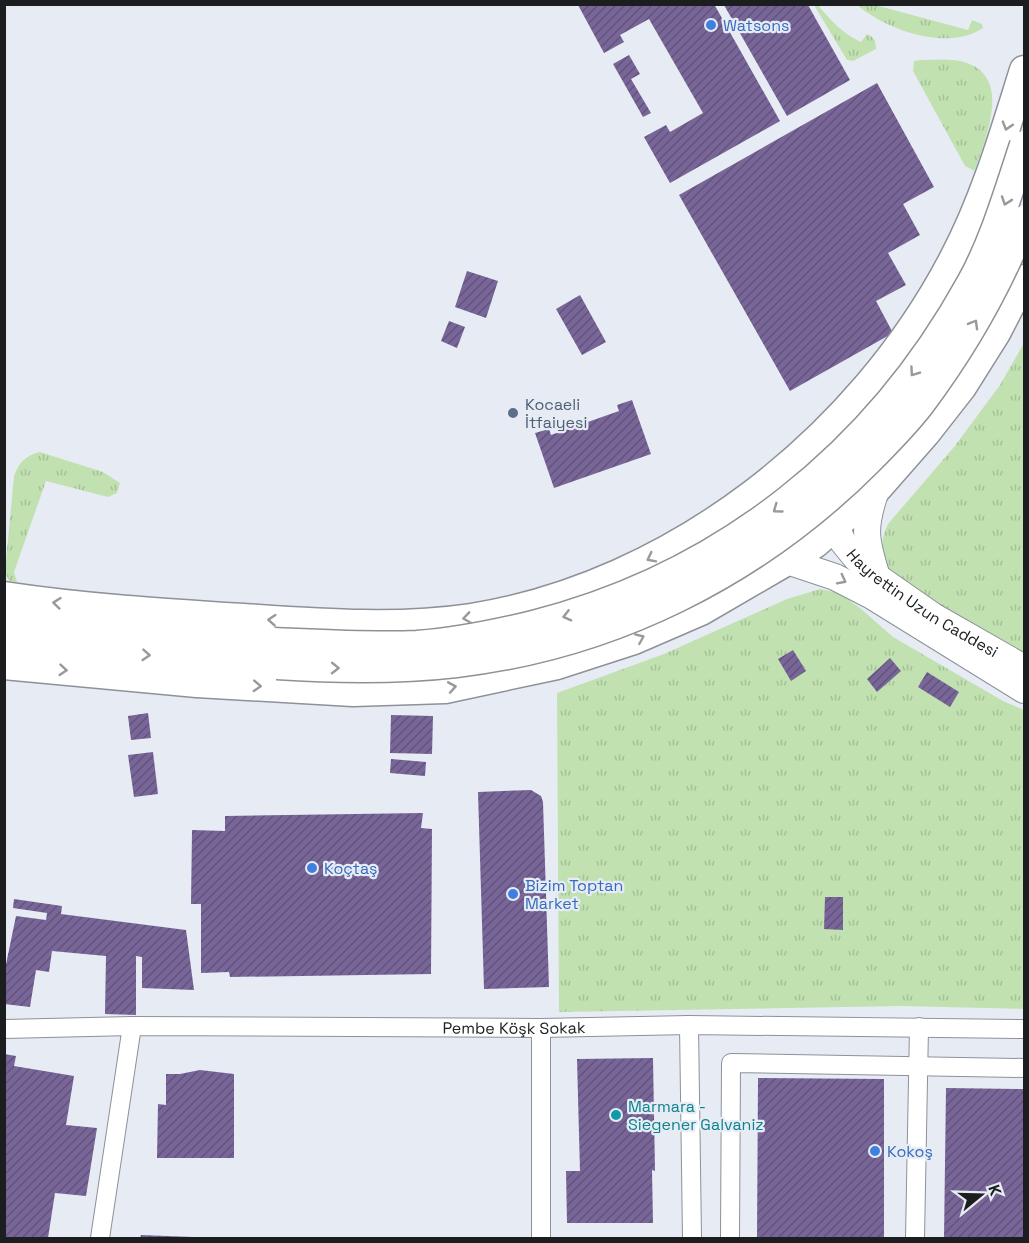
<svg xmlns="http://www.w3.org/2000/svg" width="1029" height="1243" font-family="'Space Grotesk',sans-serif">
<defs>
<pattern id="grass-tufts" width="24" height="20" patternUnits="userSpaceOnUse" patternTransform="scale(1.5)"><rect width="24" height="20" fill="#c1e1b1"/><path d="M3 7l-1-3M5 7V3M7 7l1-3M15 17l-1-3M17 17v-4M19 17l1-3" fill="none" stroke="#a5c198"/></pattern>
<pattern id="building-hatch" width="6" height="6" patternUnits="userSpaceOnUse" patternTransform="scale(1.5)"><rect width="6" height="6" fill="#796699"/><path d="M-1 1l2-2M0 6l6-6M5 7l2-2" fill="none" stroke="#62537c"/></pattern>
</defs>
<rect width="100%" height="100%" fill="#e7ecf4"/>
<!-- grass -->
<g fill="url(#grass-tufts)">
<path d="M814 5H818C831 21 842 33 861 42L867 34C874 37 876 41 876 49L853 61 847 60Z"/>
<path d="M857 5H875L968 30 972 20 982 24 983 28C947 52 887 30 857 5Z"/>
<path d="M921 60C936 60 953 58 967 63 1013 79 984 140 975 171L965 166 913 71 914 61Z"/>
<path d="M1024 343V657L893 577C882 558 878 544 888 524L954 447 1000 385Z"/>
<path d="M40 452 103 472 120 483 117 493 108 497 46 481 14 572 17 582 9 581 5 572 14 476C19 462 25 456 40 452Z"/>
<polygon points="820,589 839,593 860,608 893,637 1003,701 1024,710 1024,1009 901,1006 559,1012 557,693 664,654 787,599"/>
</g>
<!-- building -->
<g fill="url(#building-hatch)">
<polygon points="580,4 714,4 780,121 670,183 644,137 666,125 670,132 703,113 649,19 620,35 624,42 604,53 578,5"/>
<polygon points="724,5 808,5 850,80 787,116"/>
<polygon points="629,55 640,74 631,79 651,113 643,117 613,64"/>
<polygon points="877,83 934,187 903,204 920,235 888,253 906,285 876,301 893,333 790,391 679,195"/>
<polygon points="467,271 498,281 486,318 455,307"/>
<polygon points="580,295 606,342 582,355 556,309"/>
<polygon points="449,321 465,327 457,348 441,341"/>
<polygon points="632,400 651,454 554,488 535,433 549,429 551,435 619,411 617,405"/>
<polygon points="793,650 806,671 791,681 778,659"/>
<polygon points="890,658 901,671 877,692 867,679"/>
<polygon points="927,672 959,692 950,707 918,687"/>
<polygon points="148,713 151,738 131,740 128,716"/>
<polygon points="391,715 433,716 432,754 390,753"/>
<polygon points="153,752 158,794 134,797 128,755"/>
<polygon points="391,759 426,762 425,776 390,773"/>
<polygon points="531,790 541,796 543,802 549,987 484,989 478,792"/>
<polygon points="423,813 421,828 432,829 431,974 230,977 229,972 201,973 201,904 191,904 192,830 225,831 225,816"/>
<polygon points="825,897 843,897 843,930 824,929"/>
<polygon points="14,899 62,906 61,914 186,930 194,990 142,988 142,957 136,956 136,1015 105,1014 106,956 52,951 49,972 36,970 30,1007 4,1004 4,974 16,916 46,920 47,913 13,908"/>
<polygon points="4,1054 16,1056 14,1066 74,1076 66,1125 97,1128 86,1196 55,1193 48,1238 4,1238"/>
<polygon points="653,1058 655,1171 652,1170 653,1223 567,1223 566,1171 580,1171 577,1059"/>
<polygon points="200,1070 234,1074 234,1158 157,1158 158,1104 166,1105 166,1074 180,1074"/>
<polygon points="758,1078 884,1079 884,1238 757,1238"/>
<polygon points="946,1088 1024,1089 1024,1238 944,1238"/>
<polygon points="141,1235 193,1237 193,1238 140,1238"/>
</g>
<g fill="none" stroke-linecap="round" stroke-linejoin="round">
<defs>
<g id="street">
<polyline points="689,1025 692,1238"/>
<polyline points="541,1028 541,1238"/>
<path id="s1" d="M4 1029 132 1026 541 1028 689 1025 1024 1029"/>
<polyline points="100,1238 132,1026"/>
<polyline points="730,1238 731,1063 1024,1068"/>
<polyline points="915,1238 919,1027"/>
</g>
<g id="secondary">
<path d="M876 490C863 528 865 539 877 577"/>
<path id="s2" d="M835 525 843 542 856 558 877 577 933 616 1024 668"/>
<polyline points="787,561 835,577 872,596 1024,690"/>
</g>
<g id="primary">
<path d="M4 596C84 608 164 613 244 618 319 623 396 629 471 618 673 586 860 439 954 258 985 199 1004 134 1024 70"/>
<polyline points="4,617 130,631 274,642"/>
<polyline points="4,640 139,654 277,665"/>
<polyline points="4,665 197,683 353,692 445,689 557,665 634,640 701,611 787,561 816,543 876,490 926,433 962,387 996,333 1024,279"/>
</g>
</defs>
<!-- street casing -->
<use href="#street" stroke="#8d9198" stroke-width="20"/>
<!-- secondary casing -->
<use href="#secondary" stroke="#8d9198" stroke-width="28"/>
<!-- primary casing -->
<use href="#primary" stroke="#8d9198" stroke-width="31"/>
<!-- street -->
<use href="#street" stroke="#fff" stroke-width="18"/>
<!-- secondary -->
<use href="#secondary" stroke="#fff" stroke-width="26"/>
<!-- primary -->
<use href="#primary" stroke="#fff" stroke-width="28"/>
<defs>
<g id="primary-bridge">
<path d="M274 642C321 644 369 647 417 645 456 642 496 634 533 625 723 577 877 454 971 283 994 242 1009 190 1024 145"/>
<path d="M277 665C337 669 396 670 456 663 612 645 756 573 867 462 885 444 905 424 921 403 963 347 998 286 1024 220"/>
</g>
</defs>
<!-- primary-bridge casing -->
<use href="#primary-bridge" stroke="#8d9198" stroke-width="31" stroke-linecap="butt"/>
<!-- primary-bridge -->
<use href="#primary-bridge" stroke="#fff" stroke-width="28"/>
</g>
<!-- one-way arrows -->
<defs><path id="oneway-chevron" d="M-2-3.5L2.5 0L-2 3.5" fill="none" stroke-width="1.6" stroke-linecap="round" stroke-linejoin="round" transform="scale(1.5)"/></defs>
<g stroke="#98999a">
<use href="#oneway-chevron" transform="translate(1007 126) rotate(107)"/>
<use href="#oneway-chevron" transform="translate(1006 201) rotate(109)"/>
<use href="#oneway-chevron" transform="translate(974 324) rotate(-60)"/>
<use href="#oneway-chevron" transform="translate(914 372) rotate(125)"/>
<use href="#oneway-chevron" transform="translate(777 509) rotate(144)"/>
<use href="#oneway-chevron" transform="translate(651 558) rotate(153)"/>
<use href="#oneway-chevron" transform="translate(842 580) rotate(27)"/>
<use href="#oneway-chevron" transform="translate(57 603) rotate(-174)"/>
<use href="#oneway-chevron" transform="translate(567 616) rotate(166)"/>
<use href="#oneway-chevron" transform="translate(467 618) rotate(172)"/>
<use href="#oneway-chevron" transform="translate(272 620) rotate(-176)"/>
<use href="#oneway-chevron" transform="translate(640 638) rotate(-23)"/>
<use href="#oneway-chevron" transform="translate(146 655) rotate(4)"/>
<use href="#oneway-chevron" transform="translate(335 668) rotate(1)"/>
<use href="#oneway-chevron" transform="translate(63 670) rotate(5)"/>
<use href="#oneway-chevron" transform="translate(257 686) rotate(3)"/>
<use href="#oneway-chevron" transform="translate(452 687) rotate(-10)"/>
</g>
<!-- markers -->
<g fill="#3f7fe0" stroke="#e7ecf4" stroke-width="2">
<circle cx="711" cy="25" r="6"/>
<circle cx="312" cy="868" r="6"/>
<circle cx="513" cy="894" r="6"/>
<circle cx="875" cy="1151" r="6"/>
</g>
<circle fill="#5c6f8a" stroke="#e7ecf4" stroke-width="2" cx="513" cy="413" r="6"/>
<circle fill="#0f9aa8" stroke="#e7ecf4" stroke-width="2" cx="616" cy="1115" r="6"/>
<g text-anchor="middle" stroke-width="4.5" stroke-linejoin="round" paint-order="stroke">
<!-- shop labels -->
<g font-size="16" fill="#366cbe" stroke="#e7ecf4" text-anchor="start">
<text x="723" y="31">Watsons</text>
<text x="324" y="874">Koçtaş</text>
<text x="525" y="891">Bizim Toptan<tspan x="525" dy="18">Market</tspan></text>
<text x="887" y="1157">Kokoş</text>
</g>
<!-- service labels -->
<g font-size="16" fill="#4e5e75" stroke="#e7ecf4" text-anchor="start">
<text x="525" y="410">Kocaeli<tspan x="525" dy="18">İtfaiyesi</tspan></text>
</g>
<!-- street labels -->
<g font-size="16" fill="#1b1d1f" stroke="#e7ecf4">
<text dy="6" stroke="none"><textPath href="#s2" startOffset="120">Hayrettin Uzun Caddesi</textPath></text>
<text dy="6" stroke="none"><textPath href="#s1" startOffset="510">Pembe Köşk Sokak</textPath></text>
</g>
<!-- culture labels -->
<g font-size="16" fill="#0d838f" stroke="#e7ecf4" text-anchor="start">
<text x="628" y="1112">Marmara -<tspan x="628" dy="18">Siegener Galvaniz</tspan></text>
</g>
</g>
<!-- border -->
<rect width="1029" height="1243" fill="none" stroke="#1b1d1f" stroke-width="12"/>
<!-- north arrow -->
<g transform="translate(981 1195) rotate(71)" stroke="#e7ecf4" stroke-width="4.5" paint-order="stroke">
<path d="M0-4.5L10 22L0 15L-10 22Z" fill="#1b1d1f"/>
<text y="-9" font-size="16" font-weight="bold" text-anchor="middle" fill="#1b1d1f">K</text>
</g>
</svg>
